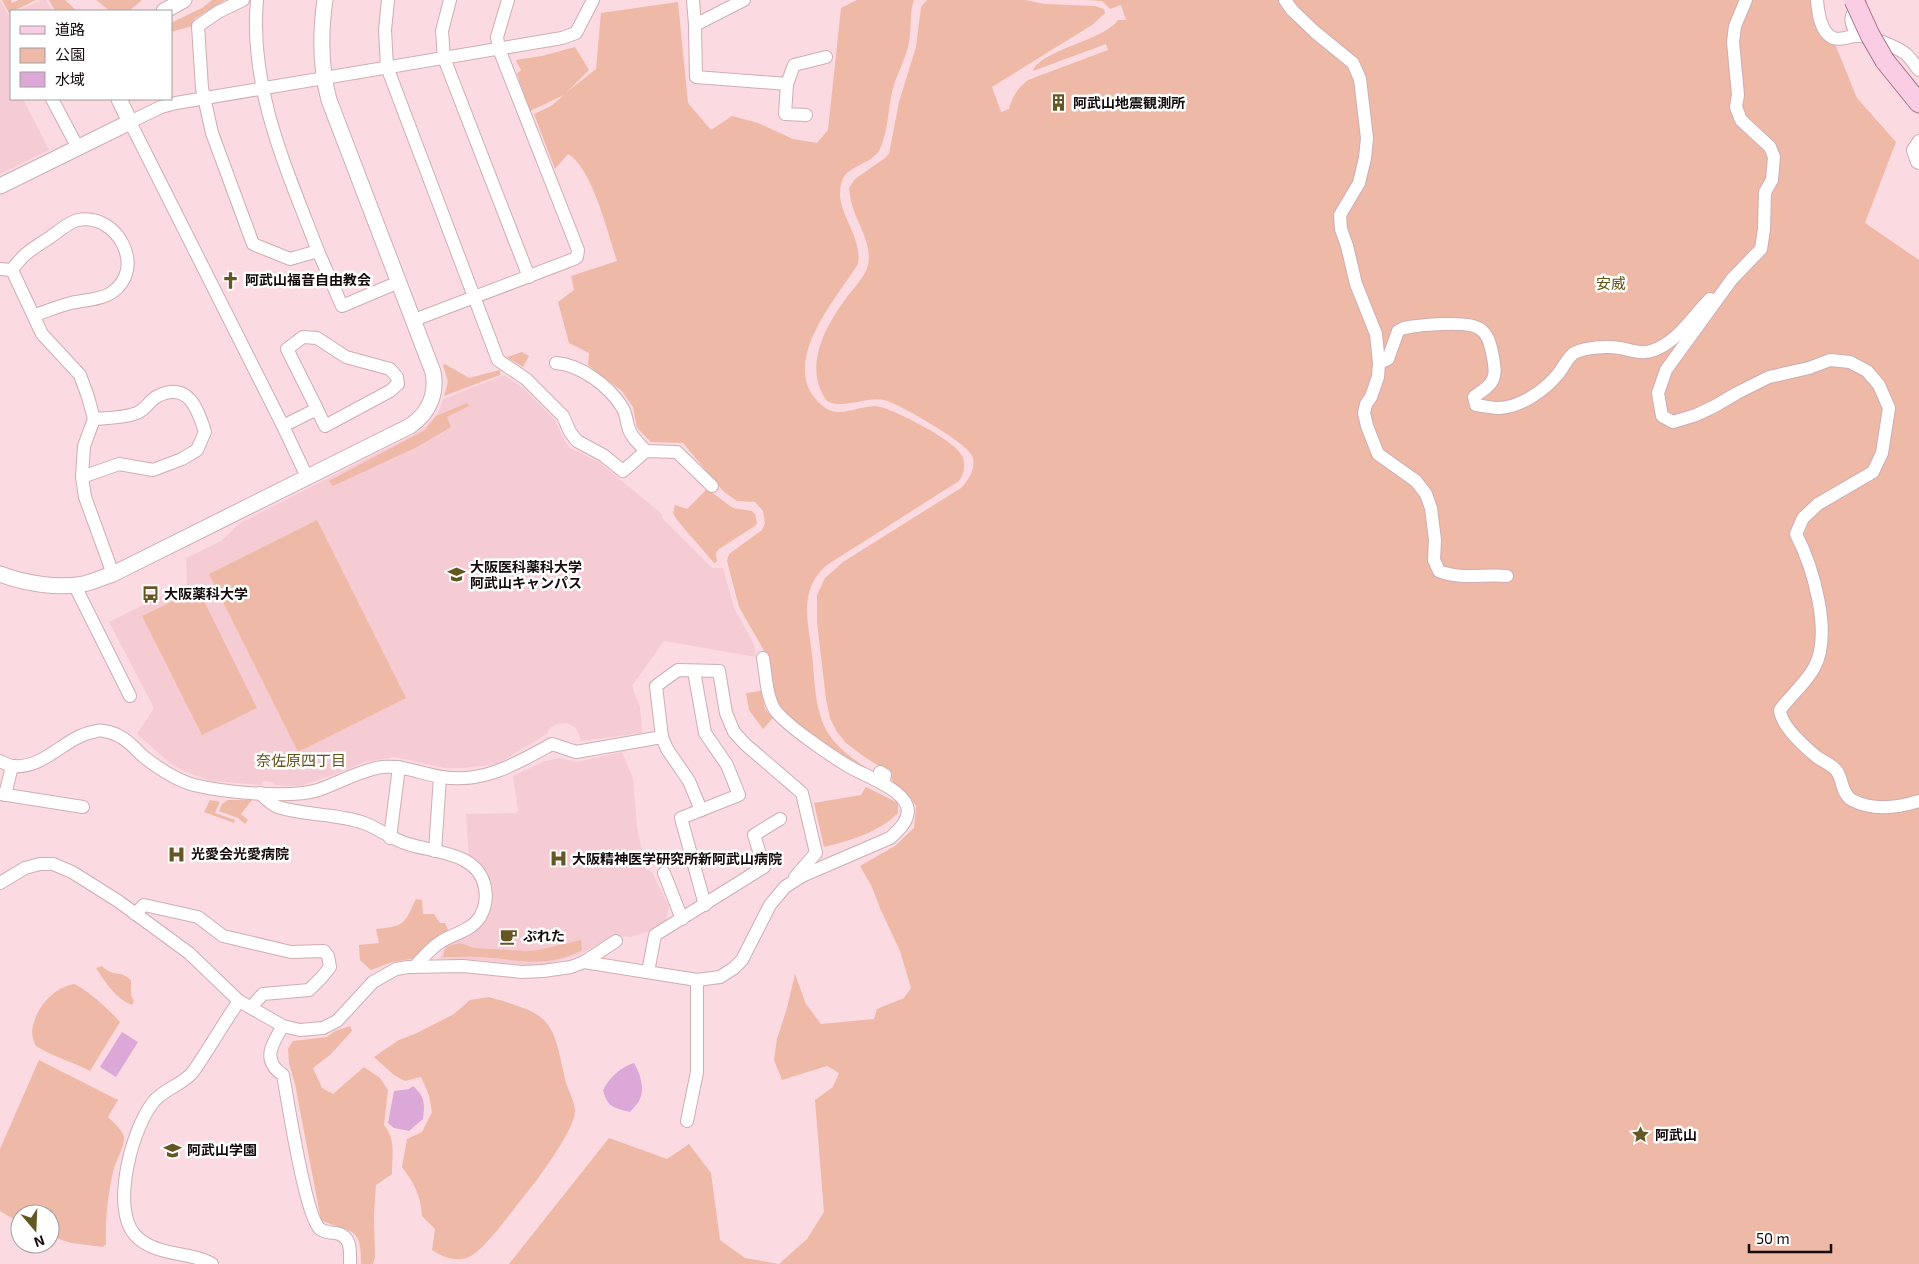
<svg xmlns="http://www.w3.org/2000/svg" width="1919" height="1264" font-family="'Exo 2','Noto Sans JP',sans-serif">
<rect width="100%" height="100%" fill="#fcdae1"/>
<!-- built -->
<g fill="#f6ccd4">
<polygon points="0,0 8,15 11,14 11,99 23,99 49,150 0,174"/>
<polygon points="41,0 46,0 52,11 17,11"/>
<polygon points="504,375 522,387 555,420 563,438 570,448 599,462 662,514 663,519 712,568 723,568 734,608 754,644 756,657 664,641 632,686 640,707 642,733 581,741 576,728 567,723 557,724 550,728 547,734 497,764 465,768 444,768 395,757 365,762 336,774 300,786 274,785 272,782 263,781 262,785 210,781 184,771 170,763 137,734 154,708 109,622 187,583 186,558 221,541 240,523 411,436 426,426 438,413 443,399"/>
<polygon points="622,752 633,778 637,827 646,869 652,872 669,907 665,924 651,931 630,937 614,935 579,955 544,965 525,965 478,960 440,959 441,954 446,946 467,936 476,930 487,915 469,858 466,814 516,813 518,811 513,776 545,761 560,758 576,762"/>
</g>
<!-- green -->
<g fill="#eeb9a6">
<polygon points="2,0 11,0 12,3 19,0 36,0 9,13"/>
<polygon points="49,0 65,0 77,11 55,11"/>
<polygon points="96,0 142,0 129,11 110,11"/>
<polygon points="212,0 225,0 194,19 192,26 171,32 171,23 202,8"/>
<path d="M857 0H914C909 14 912 27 909 42 906 59 896 75 892 92 888 111 888 131 880 149 872 165 845 165 841 184 834 211 863 235 858 264 838 296 789 351 810 391 814 398 821 406 829 410 845 417 864 403 881 407 898 412 956 441 962 456 966 463 964 475 959 481L827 565C818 573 812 581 809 593 804 612 810 635 812 654 815 680 814 710 828 733 839 751 860 763 877 776L836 753 783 713 776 698 767 656 739 607 727 561 729 554 762 530 765 523 763 511 755 502 737 501 724 492 683 443 651 442 637 428 633 407 622 391 588 365 589 353 569 343 558 302 574 290 571 276 617 261C608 234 592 167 568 154L555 169 534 114 551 106 564 95 530 111 517 74 521 70 516 60 542 56 575 47 589 70 567 92 596 69 601 13 678 2 688 103 711 130 732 116 758 123 793 139 817 143 828 130 841 8Z"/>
<path d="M927 0H1025L1045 4 1095 6 1104 9 1105 13 1092 25 992 87 1001 112 1009 109C1012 96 1018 88 1028 80L1108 50 1106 44 1033 71C1040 50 1105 40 1118 20H1126L1121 5 1110 9 1102 1 1087 0H1817L1857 98 1896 142 1865 223 1919 260V1264H509L609 1138 667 1159 689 1144 711 1173 720 1240 745 1258 779 1264 807 1239 824 1212 815 1100 833 1087 839 1073 827 1066 782 1080 774 1060 777 1039 787 1008 795 974 806 1004 821 1024 874 1019 877 1009 904 998 911 988 900 951 880 908 872 887 860 866 895 846 914 828 916 806 907 793 893 784 891 773 866 758 846 743 837 732 830 718 826 699 817 622V595L825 578 843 562 961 488C969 480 978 465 971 454 965 442 898 403 884 400 865 396 845 410 827 401 803 369 824 328 845 300 852 289 865 278 868 265 872 245 860 228 854 211 851 204 850 196 849 188L855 179 885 158 889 154 899 102 916 47 921 7Z"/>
<polygon points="522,352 529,356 523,367 507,357"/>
<polygon points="445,364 469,378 500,370 500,375 444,396 448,382 443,365"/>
<polygon points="467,403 469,406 447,417 451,427 417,447 333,486 329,481 425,430 436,416"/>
<polygon points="707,489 733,508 752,511 755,514 757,523 755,526 719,549 716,553 717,562 714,563 677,520 673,513 675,505 687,509"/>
<polygon points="317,520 406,698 298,752 209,574"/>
<polygon points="198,589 257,708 202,735 142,616"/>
<polygon points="761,691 765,709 773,718 763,729 749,710 746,693"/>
<path d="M866 787 898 803V813C879 832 850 841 824 847L814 803 861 795Z"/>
<polygon points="210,800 220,802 215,813 235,820 234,823 204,812"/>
<polygon points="228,800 252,800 241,814 248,820 245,824 238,818 219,811 222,804"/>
<path d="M416 899 422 900 423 914H434L440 923H445L449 932 417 958 392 962 371 970 360 960 359 945 379 943 376 929C406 926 404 924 416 899Z"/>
<path d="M581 940 582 950C553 966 526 962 494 958 478 956 460 957 443 957L445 949 449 946 460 943 474 948 525 951 538 950Z"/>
<path d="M102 966C113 978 119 969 131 980V995L134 1001 132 1005C115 998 106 983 96 968Z"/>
<path d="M74 984C85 988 112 1012 120 1022L90 1071C73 1062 53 1057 36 1046 34 1042 32 1036 32 1031 35 1009 52 988 74 984Z"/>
<path d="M489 997C550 1015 552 1016 565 1079 567 1088 576 1104 575 1112 573 1134 532 1187 517 1205 509 1216 482 1251 471 1256 458 1263 444 1258 432 1250L435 1229 422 1216C421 1196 414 1183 402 1167L407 1139 422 1132 432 1112 429 1095 421 1077 405 1081 394 1075 374 1057 399 1040 417 1033 454 1014 470 1000Z"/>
<path d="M350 1026 352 1031 330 1055 313 1068 322 1088 333 1094 364 1067 380 1078 388 1090 384 1125C396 1139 392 1156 392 1174L376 1185 374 1215 375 1257 373 1264H361C362 1224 350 1234 321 1220L295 1084 289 1063 288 1049 293 1041 327 1037 335 1031Z"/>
<path d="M39 1060 118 1100 108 1117C113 1122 123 1130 124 1138 124 1147 117 1159 114 1168 108 1193 105 1218 106 1244L103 1247 71 1243 50 1236V1214H20V1223L0 1211V1149Z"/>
</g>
<!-- water -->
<g fill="#dba8d7">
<polygon points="122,1032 138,1042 116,1077 100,1067"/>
<path d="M634 1063C640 1073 645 1088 640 1099 638 1104 633 1108 630 1112 614 1108 607 1107 603 1090 610 1077 621 1067 634 1063Z"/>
<path d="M413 1086C425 1097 425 1103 423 1119L409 1131 394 1128 388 1123 394 1091 409 1089Z"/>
</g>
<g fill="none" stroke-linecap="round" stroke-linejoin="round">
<defs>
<g id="minor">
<path d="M243 0 218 12 198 26 202 88 212 133 253 244 290 259 318 251C287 170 249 89 257 0"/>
<polyline points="388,0 385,30 387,67 498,360 526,379 563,416 570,432 577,441 603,455 623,471 646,451 677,452 712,486"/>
<polyline points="450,0 442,31 444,58 529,277"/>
<polyline points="693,0 695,25 744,0"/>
<path d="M1285 0 1292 10 1315 32 1353 63 1360 79 1367 138 1365 158 1359 183 1340 215 1341 229 1347 246 1356 284 1376 334 1379 363 1378 377 1371 397 1366 404 1364 413 1367 426 1378 454 1416 481 1426 494 1431 508 1435 540 1434 560 1439 571C1460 580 1484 574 1507 576"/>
<path d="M1746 0 1735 26 1733 42 1738 95 1736 107 1741 120 1770 147 1774 157 1772 180 1765 192 1764 229 1761 249 1732 279 1666 370 1658 393 1662 416 1673 422 1696 415 1715 406 1737 393 1769 377 1809 368 1830 360 1850 362 1867 371 1879 385 1889 408 1882 453 1873 472 1818 504 1803 518 1796 534C1813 567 1833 634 1814 668 1805 684 1790 696 1780 710 1781 726 1805 747 1817 757 1823 761 1832 765 1836 770 1843 778 1841 794 1852 800 1873 811 1897 808 1919 801"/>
<path d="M1817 0C1818 12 1820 32 1833 38 1841 41 1849 36 1856 36 1868 35 1898 47 1907 55 1911 59 1915 65 1919 70"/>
<polyline points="695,25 696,77 787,84 785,114 806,115"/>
<path d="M1857 36C1850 20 1848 18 1860 4"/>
<polyline points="787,84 794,65 826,57"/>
<polyline points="52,99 78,148"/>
<polyline points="1919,141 1913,150 1917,162 1919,163"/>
<polyline points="318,251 342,306 399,282"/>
<polyline points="0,269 12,270 42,334 80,375 88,397 94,419 84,446 82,477 85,497 113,574"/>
<path d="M12 270C24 253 31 250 49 238 57 233 68 222 78 220 117 212 148 269 111 293 100 300 84 300 71 303 59 306 47 311 35 315"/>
<polyline points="414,320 574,259 577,257 578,250 499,49 497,37 508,0"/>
<path d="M556 363C581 365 609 386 622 407 626 413 626 419 628 426 630 436 639 444 646 451"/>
<path d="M1379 363 1388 359 1398 331 1404 328C1419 325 1469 320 1480 329 1488 334 1490 344 1492 352 1494 364 1498 376 1489 385 1485 390 1478 393 1474 397L1476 405C1484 406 1492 408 1499 408 1521 407 1545 390 1558 374 1563 368 1568 357 1574 353 1586 347 1607 346 1620 348 1631 350 1642 355 1654 350 1677 342 1693 316 1710 299"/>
<polyline points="283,426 317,409 287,349 303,337 317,338 346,357 390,369 397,377 398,384 390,391 325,426 317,409"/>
<path d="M82 477 119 464 153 470 182 459 197 450 205 432C198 409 188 381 158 396 149 400 147 409 137 413 124 418 108 418 94 419"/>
<polyline points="307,477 283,426 130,122 161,107 176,103 562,38 576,33 593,0"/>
<polyline points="74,584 130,696"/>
<polyline points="694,671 705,733 727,765 739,795 681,818 705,905"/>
<path d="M0 761C4 763 9 766 14 766 44 769 65 737 93 732 96 731 100 730 104 731 123 734 131 745 144 757 158 768 176 780 194 785 222 792 290 799 318 790 339 783 360 770 382 767 402 765 422 774 442 777 484 784 517 763 552 744L576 752 662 737"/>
<polyline points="880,772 885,775 883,784"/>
<path d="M260 793C265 798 271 805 278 807 306 816 336 813 364 823 380 829 391 839 408 844 435 853 479 852 485 888 487 898 485 908 480 917 470 932 453 933 439 943 430 949 422 959 414 967"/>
<polyline points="0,794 83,807"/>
<polyline points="5,795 12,766"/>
<polyline points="701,810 689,781 667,749 662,737 656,686 678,670 719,671 726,713 734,732 745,744 802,793 816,853 795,877"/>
<polyline points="390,838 399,767"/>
<polyline points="435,851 440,777"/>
<polyline points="664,873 682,919"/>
<polyline points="0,883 25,868 40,864 53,864 72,872 118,901 189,953 239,1001 283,1026 300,1030 323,1028 337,1021 373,982 396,969 408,967 463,966 522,972 543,971 571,967 584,962 616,941"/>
<polyline points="135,914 144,905 198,917 223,936 291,952 324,951 328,956 330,967 322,977 309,990 263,994 251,1007"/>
<path d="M584 962 697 980 720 977 734 968 742 960 770 905 785 887 802 876 890 838C899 830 911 819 907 806 901 788 863 775 848 766 830 755 787 726 775 710 766 696 766 674 763 658"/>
<polyline points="648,972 655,935 764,867 754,835 780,819"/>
<path d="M283 1026C272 1044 261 1060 283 1075 288 1101 305 1216 320 1229 325 1232 330 1233 336 1233 352 1236 350 1251 350 1264"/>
<polyline points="687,1121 697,1072 697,980"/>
<path d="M212 1264C191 1251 155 1257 135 1235 110 1208 133 1123 156 1099 167 1088 183 1084 193 1072 209 1049 223 1024 239 1001"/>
</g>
<g id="tertiary">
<polyline points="164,11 184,0"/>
<polyline points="0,186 130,122 119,99"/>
<path d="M0 574C23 583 58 589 83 584 93 582 103 577 113 574L410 426C429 413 437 394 433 372L329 100C320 66 320 34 325 0"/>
</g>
<polyline id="primary" points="1885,61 1919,103"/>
</defs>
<!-- minor casing -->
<use href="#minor" stroke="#ceadb4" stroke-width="14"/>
<!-- tertiary casing -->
<use href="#tertiary" stroke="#ceadb4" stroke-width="17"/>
<!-- primary casing -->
<use href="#primary" stroke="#a9738e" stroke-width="21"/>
<!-- minor -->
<use href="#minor" stroke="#fff" stroke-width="12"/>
<!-- tertiary -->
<use href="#tertiary" stroke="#fff" stroke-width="15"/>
<!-- primary -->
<use href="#primary" stroke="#fbcde5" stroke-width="19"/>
<defs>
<polyline id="primary-bridge" points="1854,0 1870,35 1885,61"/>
</defs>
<!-- primary-bridge casing -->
<use href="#primary-bridge" stroke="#a9738e" stroke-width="21" stroke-linecap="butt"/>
<!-- primary-bridge -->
<use href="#primary-bridge" stroke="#fbcde5" stroke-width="19"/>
</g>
<!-- icons -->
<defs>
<symbol id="building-bare" viewBox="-9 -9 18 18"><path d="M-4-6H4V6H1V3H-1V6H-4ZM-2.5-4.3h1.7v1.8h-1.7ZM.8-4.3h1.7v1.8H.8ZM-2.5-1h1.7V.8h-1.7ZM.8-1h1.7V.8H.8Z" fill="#655724" stroke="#fff" stroke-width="2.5" paint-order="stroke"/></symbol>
<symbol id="church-bare" viewBox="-9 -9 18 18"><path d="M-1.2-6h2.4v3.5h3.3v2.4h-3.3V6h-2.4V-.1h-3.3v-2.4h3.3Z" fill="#655724" stroke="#fff" stroke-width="2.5" paint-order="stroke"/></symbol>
<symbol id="university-bare" viewBox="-9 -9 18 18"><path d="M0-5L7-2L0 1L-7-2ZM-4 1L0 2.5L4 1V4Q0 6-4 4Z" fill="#655724" stroke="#fff" stroke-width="2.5" paint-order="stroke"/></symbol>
<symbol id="bus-bare" viewBox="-9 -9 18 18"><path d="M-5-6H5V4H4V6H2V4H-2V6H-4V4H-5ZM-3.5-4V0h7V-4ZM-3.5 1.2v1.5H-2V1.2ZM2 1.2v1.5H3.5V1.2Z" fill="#655724" stroke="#fff" stroke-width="2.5" paint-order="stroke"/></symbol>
<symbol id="hospital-bare" viewBox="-9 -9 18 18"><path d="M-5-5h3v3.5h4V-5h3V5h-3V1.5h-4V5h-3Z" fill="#655724" stroke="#fff" stroke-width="2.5" paint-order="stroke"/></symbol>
<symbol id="cafe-bare" viewBox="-9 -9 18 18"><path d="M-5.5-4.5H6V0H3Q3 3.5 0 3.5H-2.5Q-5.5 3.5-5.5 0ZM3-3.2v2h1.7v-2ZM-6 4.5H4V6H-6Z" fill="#655724" stroke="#fff" stroke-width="2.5" paint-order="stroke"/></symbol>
<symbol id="sight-bare" viewBox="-9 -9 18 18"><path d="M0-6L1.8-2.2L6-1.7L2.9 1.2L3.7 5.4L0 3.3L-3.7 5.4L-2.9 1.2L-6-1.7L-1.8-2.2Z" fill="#655724" stroke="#fff" stroke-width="2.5" paint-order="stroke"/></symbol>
<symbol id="school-bare" viewBox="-9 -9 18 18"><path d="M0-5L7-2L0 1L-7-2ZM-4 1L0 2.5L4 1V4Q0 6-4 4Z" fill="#655724" stroke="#fff" stroke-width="2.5" paint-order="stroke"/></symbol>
</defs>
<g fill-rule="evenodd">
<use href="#building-bare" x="1046" y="90" width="25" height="25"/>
<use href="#church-bare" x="218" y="268" width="25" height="25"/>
<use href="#university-bare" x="444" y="562" width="25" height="25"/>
<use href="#bus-bare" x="138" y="582" width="25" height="25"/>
<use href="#hospital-bare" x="164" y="842" width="25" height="25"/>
<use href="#hospital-bare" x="546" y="846" width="25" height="25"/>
<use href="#cafe-bare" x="496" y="924" width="25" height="25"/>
<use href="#sight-bare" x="1628" y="1122" width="25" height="25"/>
<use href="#school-bare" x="160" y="1138" width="25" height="25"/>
</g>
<g text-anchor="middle" stroke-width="5" stroke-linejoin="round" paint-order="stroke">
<!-- poi labels -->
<g font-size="14" font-weight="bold" fill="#150b0d" stroke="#fff" text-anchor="start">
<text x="1073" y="108">阿武山地震観測所</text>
<text x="245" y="285">阿武山福音自由教会</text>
<text x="470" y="572">大阪医科薬科大学<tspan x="470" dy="16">阿武山キャンパス</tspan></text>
<text x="164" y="599">大阪薬科大学</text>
<text x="191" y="859">光愛会光愛病院</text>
<text x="572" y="864">大阪精神医学研究所新阿武山病院</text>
<text x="523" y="941">ぷれた</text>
<text x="1655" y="1140">阿武山</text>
<text x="187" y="1155">阿武山学園</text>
</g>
<!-- neighbourhood labels -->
<g font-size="15" fill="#615215" stroke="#fff">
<text x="1611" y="289">安威</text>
<text x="301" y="766">奈佐原四丁目</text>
</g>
</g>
<!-- legend -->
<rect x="10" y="10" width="162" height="90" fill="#ffffff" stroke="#a19d9e"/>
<rect x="20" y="26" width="25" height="8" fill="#fbcde5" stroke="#a19d9e"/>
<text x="55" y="35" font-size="15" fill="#150b0d">道路</text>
<rect x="20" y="48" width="25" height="15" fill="#eeb9a6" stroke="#a19d9e"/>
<text x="55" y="60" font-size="15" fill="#150b0d">公園</text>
<rect x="20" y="72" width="25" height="15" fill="#dba8d7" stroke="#a19d9e"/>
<text x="55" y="85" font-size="15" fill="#150b0d">水域</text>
<!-- north arrow -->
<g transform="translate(35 1229) rotate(161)"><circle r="24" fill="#ffffff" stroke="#a19d9e"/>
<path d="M0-4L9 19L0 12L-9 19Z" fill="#655724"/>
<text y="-8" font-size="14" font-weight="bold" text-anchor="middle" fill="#150b0d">N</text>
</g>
<!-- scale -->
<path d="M1749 1244v8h82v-8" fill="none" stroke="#150b0d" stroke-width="2.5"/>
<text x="1756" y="1244" font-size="15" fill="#150b0d" stroke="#ffffff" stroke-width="4" paint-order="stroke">50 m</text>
</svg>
